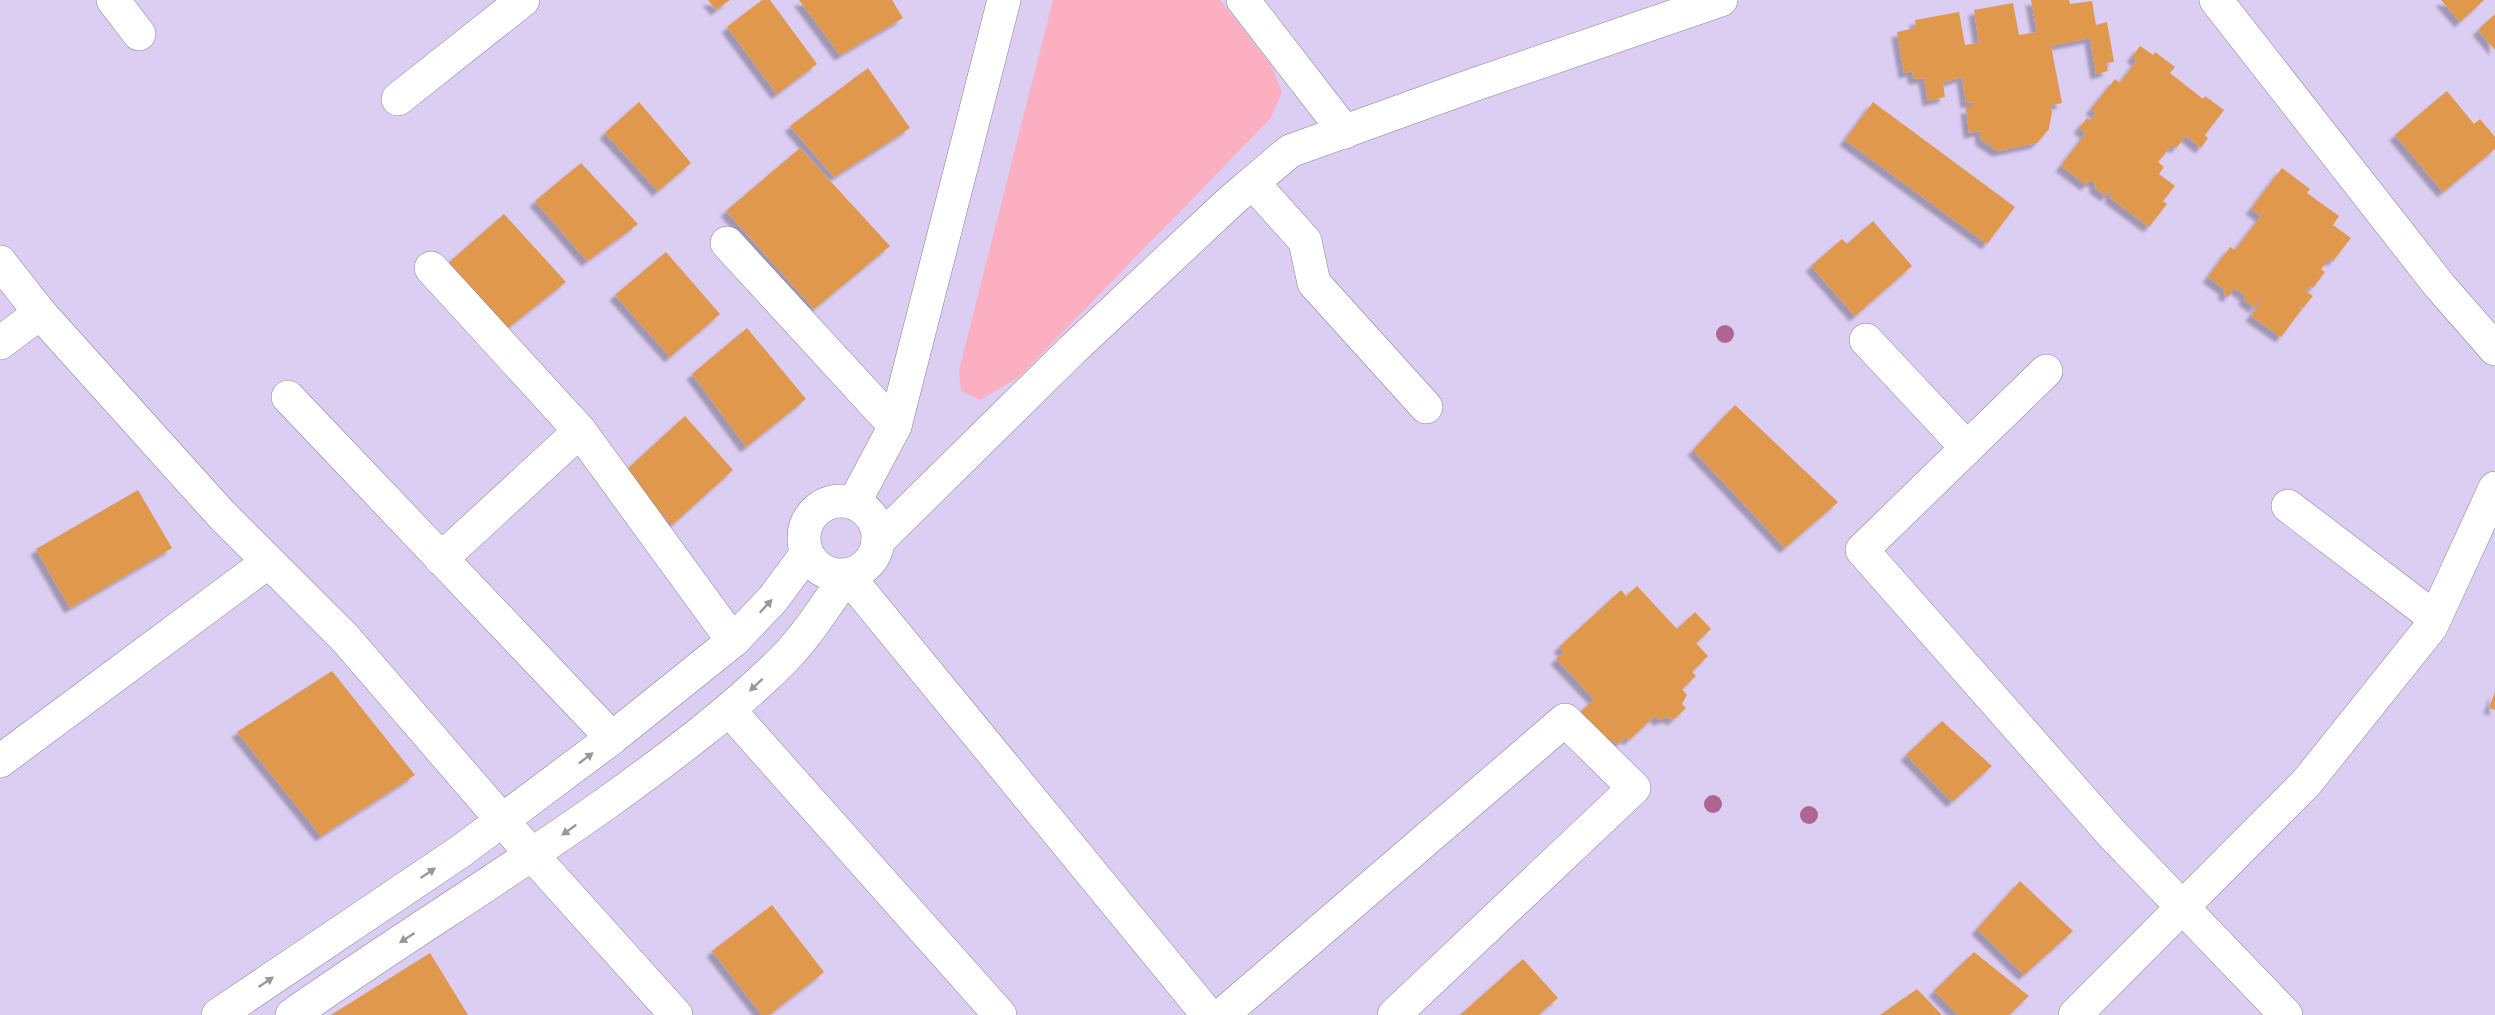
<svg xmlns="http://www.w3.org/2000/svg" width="2495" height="1015" font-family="'IBM Plex Sans',sans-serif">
<defs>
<filter id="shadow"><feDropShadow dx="-5.5" dy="5.5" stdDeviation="1.5" flood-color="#0004"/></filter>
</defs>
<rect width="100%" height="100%" fill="#dccdf2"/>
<!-- green -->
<polygon fill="#fbafc1" points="1053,0 1220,0 1271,65 1282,92 1270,119 1019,377 980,400 961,391 959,370"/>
<!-- building -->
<g fill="#e0984e" filter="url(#shadow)">
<polygon points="708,0 730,0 716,10"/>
<polygon points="762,0 770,0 817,64 777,94 727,27"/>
<polygon points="799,0 892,0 903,18 840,55"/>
<polygon points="2031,0 2069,0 2070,4 2092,1 2096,25 2107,22 2114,62 2106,63 2108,71 2096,74 2090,38 2051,46 2062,103 2050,106 2052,112 2049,129 2037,143 1998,151 1981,140 1980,131 1969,133 1966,108 1972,108 1972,102 1966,103 1962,77 1943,83 1945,97 1928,101 1924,78 1914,79 1912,71 1904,73 1897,32 1916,28 1915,20 1959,12 1965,45 1979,43 1974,10 2013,3 2019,35 2037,32"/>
<polygon points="2441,0 2484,0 2460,22"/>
<polygon points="2495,14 2495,50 2478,30"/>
<polygon points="2140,46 2153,55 2155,52 2175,67 2170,73 2203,99 2205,96 2224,110 2205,135 2208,138 2201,148 2186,136 2176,148 2172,145 2158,162 2164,167 2159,174 2175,186 2163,201 2167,204 2149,227 2109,197 2112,194 2110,192 2106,196 2094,187 2096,184 2091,180 2086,185 2061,166 2086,133 2079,128 2087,118 2090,120 2096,113 2091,109 2115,79 2120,83 2137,60 2132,57"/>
<polygon points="868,68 910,128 834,177 790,126"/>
<polygon points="2447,91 2474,124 2480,119 2495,137 2495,149 2443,192 2395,135"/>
<polygon points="639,102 691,163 658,191 605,133"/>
<polygon points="1873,102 2015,207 1987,244 1845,140"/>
<polygon points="800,148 890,246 814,309 726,211"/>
<polygon points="581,163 638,224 587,261 535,201"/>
<polygon points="2282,168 2310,189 2307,193 2339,216 2333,225 2351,238 2333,261 2330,258 2321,269 2325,272 2313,288 2310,286 2306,291 2313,296 2303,308 2299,305 2302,309 2281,337 2251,316 2260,303 2258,302 2255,308 2243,299 2246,296 2235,288 2228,297 2223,293 2225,290 2208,277 2230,247 2235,250 2261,216 2251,209"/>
<polygon points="504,214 566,282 505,330 446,265"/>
<polygon points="1873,221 1912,266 1855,316 1811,266 1842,239 1847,244"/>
<polygon points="666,252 720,314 670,357 615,295"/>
<polygon points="747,328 806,399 746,447 692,374"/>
<polygon points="1735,405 1838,502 1785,548 1693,450"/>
<polygon points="685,416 733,470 672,525 624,472"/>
<polygon points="138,490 172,548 70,608 36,549"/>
<polygon points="1637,586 1677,629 1695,612 1711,629 1696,643 1708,656 1692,672 1696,676 1682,689 1687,695 1682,704 1686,708 1673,720 1668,717 1659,720 1655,716 1629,740 1626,737 1617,745 1613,740 1609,743 1575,717 1594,699 1556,659 1564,652 1559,647 1621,590 1626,596"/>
<polygon points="332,671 415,775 321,836 237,732"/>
<polygon points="2495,692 2495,710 2489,708"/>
<polygon points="1942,721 1992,766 1952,802 1906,755"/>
<polygon points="2020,881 2073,931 2024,975 1977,929"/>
<polygon points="772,905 824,972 769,1015 762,1015 712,951"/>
<polygon points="1974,952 2029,996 2009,1015 1958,1015 1934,991"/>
<polygon points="430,953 468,1015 331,1015"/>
<polygon points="1523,959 1558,998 1538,1015 1460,1015"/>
<polygon points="1917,989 1942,1015 1880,1015"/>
</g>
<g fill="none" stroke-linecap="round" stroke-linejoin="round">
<defs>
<g id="minor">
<polyline points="113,0 139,34"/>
<polyline points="1243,0 1345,132"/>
<polyline points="2216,0 2439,285 2495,349"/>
<polyline points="398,99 523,0"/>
<polyline points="1253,183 1305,241 1314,283 1426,407"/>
<polyline points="727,243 895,426"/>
<polyline points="0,262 40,313 0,343"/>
<polyline points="431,268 580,431 733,641"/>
<polyline points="40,313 221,514 345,638 533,856 676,1015"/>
<polyline points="1866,340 1967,448"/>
<polyline points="2046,371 1862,550 2113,835 2286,1015"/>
<polyline points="288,397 612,738"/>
<circle cx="841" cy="538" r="37"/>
<polyline points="854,503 895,426 1004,0"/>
<polyline points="2288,506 2435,618"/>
<polyline points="878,541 1073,349 1232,200 1290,151 1476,84 1721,0"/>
<polyline points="441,559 580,431"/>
<polyline points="729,710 1000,1015"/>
<polyline points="0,761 268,562"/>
<polyline points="218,1015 461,851 612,738 733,641 773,599 807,553"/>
<path d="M292 1015C396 942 504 876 608 802 669 758 731 712 784 659 808 634 827 604 847 575L1208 1015"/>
<polyline points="1222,1015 1565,720 1634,788 1394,1015"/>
<polyline points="2075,1015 2307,782 2431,627 2495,488"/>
</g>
</defs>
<!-- minor casing -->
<use href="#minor" stroke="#8c7ea0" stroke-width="34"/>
<!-- minor -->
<use href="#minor" stroke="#fff" stroke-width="33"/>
</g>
<!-- trees -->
<g fill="#ae6691">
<circle cx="1725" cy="334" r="9"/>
<circle cx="1713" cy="804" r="9"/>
<circle cx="1809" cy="815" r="9"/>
</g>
<!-- one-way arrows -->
<defs><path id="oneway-solid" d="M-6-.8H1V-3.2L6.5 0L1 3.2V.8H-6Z" transform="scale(1.5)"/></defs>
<g fill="#99979c">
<use href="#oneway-solid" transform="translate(766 606) rotate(-47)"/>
<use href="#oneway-solid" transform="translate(756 685) rotate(137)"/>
<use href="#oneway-solid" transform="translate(586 758) rotate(-37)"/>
<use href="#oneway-solid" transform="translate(569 830) rotate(144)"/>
<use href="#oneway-solid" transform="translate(428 873) rotate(-34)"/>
<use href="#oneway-solid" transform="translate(407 938) rotate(147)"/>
<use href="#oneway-solid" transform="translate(266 982) rotate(-34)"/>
</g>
</svg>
